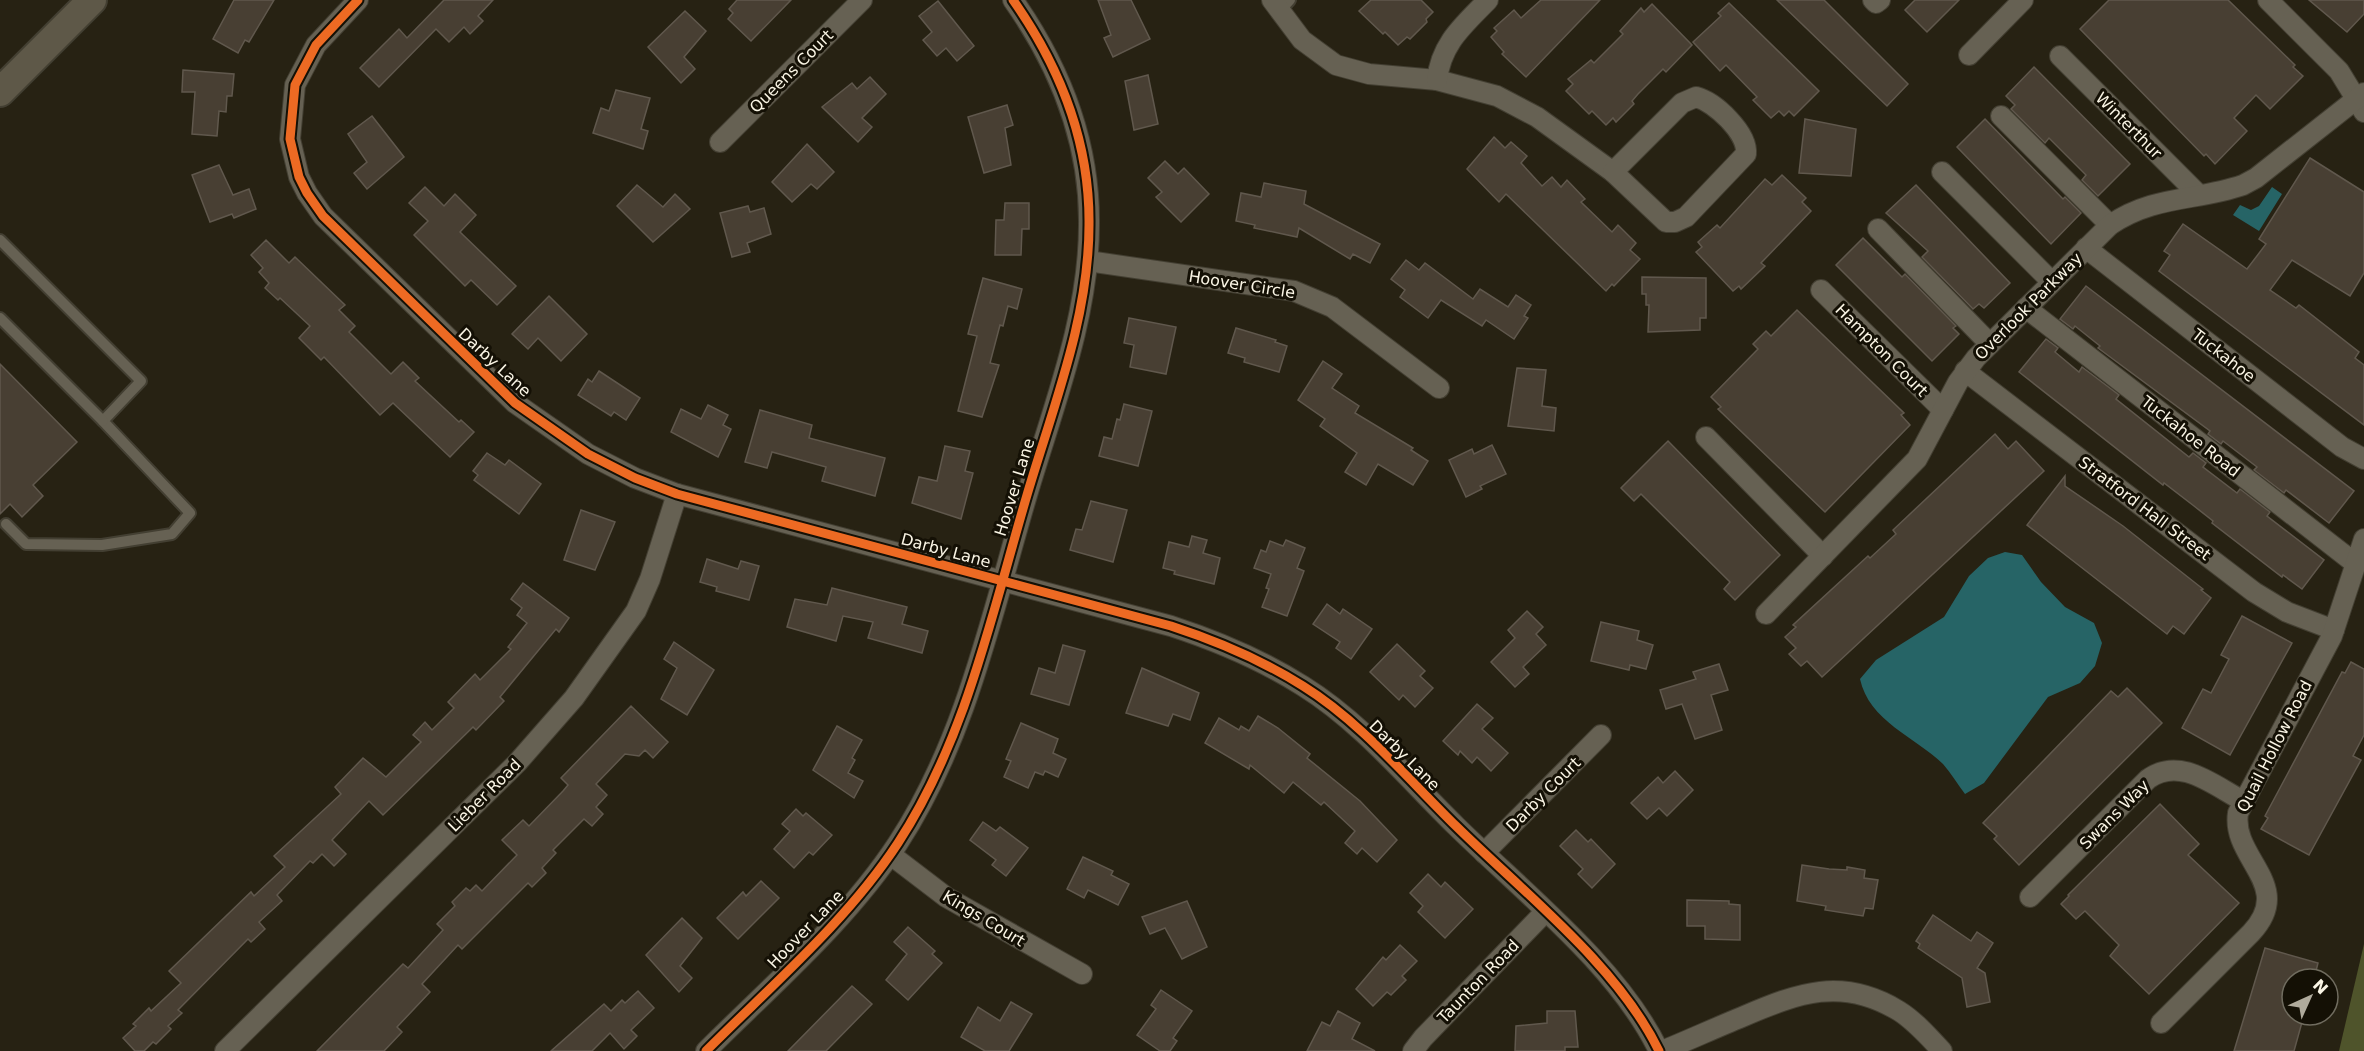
<svg xmlns="http://www.w3.org/2000/svg" width="2364" height="1051" font-family="'DejaVu Sans',sans-serif">
<rect width="100%" height="100%" fill="#272213"/>
<!-- forest -->
<polygon fill="#4f542b" points="2364,944 2364,1051 2339,1051"/>
<!-- water -->
<g fill="#266466">
<polygon points="2272,187 2282,194 2259,231 2233,215 2240,205 2251,210 2259,206"/>
<path d="M2005 552 2022 555 2041 582 2065 607 2094 623 2102 643 2095 666 2080 683 2048 697 1984 783 1965 794C1958 785 1951 773 1943 764 1915 737 1869 721 1860 679L1876 660 1944 617 1969 576 1988 558Z"/>
</g>
<!-- building -->
<g fill="#483f33" stroke="#60584d" stroke-width="1.5">
<polygon points="234,0 274,0 249,42 245,40 238,53 213,39"/>
<polygon points="444,0 493,0 478,16 483,21 470,34 464,27 449,42 436,29 379,87 360,68 399,29 407,38"/>
<polygon points="737,0 791,0 751,41 728,19 733,13 729,9"/>
<polygon points="1098,0 1131,0 1150,39 1113,57 1104,38 1111,35"/>
<polygon points="1371,0 1421,0 1433,12 1426,19 1427,22 1410,39 1407,37 1398,45 1385,32 1383,34 1359,11"/>
<polygon points="1541,0 1600,0 1526,77 1502,54 1504,52 1491,37 1497,31 1494,28 1514,10 1521,18"/>
<polygon points="1777,0 1824,0 1908,84 1887,106"/>
<polygon points="1915,0 1959,0 1927,32 1905,10"/>
<polygon points="2109,0 2228,0 2295,65 2293,67 2303,76 2270,109 2256,95 2234,118 2247,131 2215,164 2206,154 2204,156 2080,29"/>
<polygon points="2309,0 2364,0 2364,14 2347,32"/>
<polygon points="938,1 974,46 957,61 946,48 937,56 923,40 932,32 919,16"/>
<polygon points="1729,3 1819,91 1794,116 1789,111 1784,116 1779,111 1771,118 1753,100 1757,97 1726,65 1720,71 1693,42 1721,16 1718,13"/>
<polygon points="1652,4 1692,45 1666,72 1663,69 1638,94 1632,101 1634,104 1616,122 1613,118 1606,125 1592,111 1589,114 1566,91 1573,84 1568,79 1591,60 1594,63 1623,34 1620,31 1641,8 1644,12"/>
<polygon points="685,11 706,31 684,57 695,69 681,83 648,47"/>
<polygon points="2034,67 2130,164 2098,196 2082,180 2086,175 2049,138 2045,143 2011,109 2015,105 2006,96"/>
<polygon points="183,70 234,74 232,96 227,96 226,112 219,111 217,136 192,134 195,92 182,92"/>
<polygon points="1148,75 1158,124 1134,130 1125,81"/>
<polygon points="870,77 886,94 862,118 872,127 858,142 822,107 852,83 857,89"/>
<polygon points="616,90 650,98 641,129 648,131 643,149 593,133 601,108 609,111"/>
<polygon points="1007,105 1013,125 1005,128 1011,165 984,173 968,117"/>
<polygon points="372,116 404,157 367,189 354,173 367,162 348,134"/>
<polygon points="1805,119 1856,129 1851,176 1799,173"/>
<polygon points="1985,119 2063,199 2065,197 2081,213 2051,244 1957,147"/>
<polygon points="1494,137 1505,148 1511,142 1527,156 1521,163 1542,186 1552,177 1561,187 1567,180 1585,199 1581,202 1612,232 1618,225 1636,243 1630,250 1640,259 1614,286 1612,284 1606,291 1506,194 1499,202 1467,169"/>
<polygon points="807,144 834,172 817,189 811,184 792,202 772,182"/>
<polygon points="2310,158 2364,192 2364,273 2350,296 2292,260 2270,290 2296,308 2299,305 2359,352 2355,358 2364,365 2364,425 2159,271 2170,255 2164,251 2183,224 2247,269 2266,244 2259,239"/>
<polygon points="1165,161 1178,174 1184,168 1209,194 1181,222 1156,197 1162,192 1148,178"/>
<polygon points="219,165 233,195 249,189 256,209 234,218 232,214 210,222 192,175"/>
<polygon points="1782,175 1806,198 1802,202 1811,211 1761,263 1765,266 1741,289 1739,286 1733,291 1696,252 1702,247 1698,242 1717,225 1720,228 1765,179 1772,185"/>
<polygon points="1264,183 1306,191 1304,204 1380,244 1370,263 1353,254 1350,259 1299,228 1297,237 1254,228 1255,225 1236,221 1241,193 1261,197"/>
<polygon points="637,185 663,207 675,194 690,209 653,242 617,206"/>
<polygon points="1916,185 2010,283 1984,308 1979,304 1973,309 1922,257 1928,251 1886,213"/>
<polygon points="425,187 444,206 455,194 476,215 460,232 516,286 497,305 471,280 465,286 414,235 428,221 409,203"/>
<polygon points="1005,203 1029,203 1029,229 1022,229 1021,255 995,255 996,220 1004,220"/>
<polygon points="748,206 750,212 764,208 771,234 747,243 750,252 732,257 720,213"/>
<polygon points="1863,238 1902,277 1905,274 1956,326 1953,328 1959,334 1932,361 1836,265"/>
<polygon points="266,240 289,263 295,257 345,305 339,310 355,326 349,332 391,374 403,362 419,378 415,381 459,422 461,420 474,432 450,457 393,403 380,415 324,357 321,360 299,338 310,326 280,298 278,300 265,288 269,283 259,272 263,268 251,255"/>
<polygon points="1406,260 1419,270 1425,263 1473,299 1480,289 1508,307 1516,295 1531,305 1524,316 1528,318 1514,339 1486,320 1482,326 1441,300 1428,318 1400,297 1405,290 1391,279"/>
<polygon points="1642,277 1706,278 1706,318 1700,318 1700,330 1648,332 1649,305 1646,305 1646,294 1642,294"/>
<polygon points="983,278 1022,289 1017,309 1008,306 1003,326 1000,325 990,363 999,365 982,417 958,411 977,336 968,334"/>
<polygon points="2086,286 2354,491 2329,523 2286,490 2284,493 2254,470 2257,467 2223,441 2221,444 2208,434 2210,431 2098,348 2100,346 2075,326 2073,329 2060,319"/>
<polygon points="549,296 587,334 561,361 538,338 528,349 512,334"/>
<polygon points="1797,310 1904,413 1901,415 1910,425 1825,512 1718,409 1721,407 1711,397 1758,349 1753,344 1766,331 1771,336"/>
<polygon points="1129,318 1176,327 1166,374 1130,367 1134,345 1124,343"/>
<polygon points="1236,328 1276,340 1275,342 1287,346 1279,372 1244,362 1245,358 1228,353"/>
<polygon points="2046,339 2058,348 2055,352 2079,372 2082,367 2119,395 2116,399 2189,457 2193,453 2206,463 2203,467 2237,493 2240,489 2270,512 2267,516 2324,560 2302,589 2283,575 2282,577 2212,523 2213,521 2194,506 2164,483 2163,485 2019,372"/>
<polygon points="1323,361 1342,374 1332,388 1359,406 1355,413 1413,448 1411,450 1428,461 1413,485 1378,464 1366,485 1345,472 1357,453 1320,426 1325,419 1298,400"/>
<polygon points="0,364 77,442 33,485 43,496 22,517 10,504 0,514"/>
<polygon points="1517,368 1546,370 1542,406 1556,408 1554,431 1508,426"/>
<polygon points="599,371 640,398 626,420 614,412 611,416 578,395 588,379 592,382"/>
<polygon points="1124,404 1152,411 1138,466 1099,456 1104,437 1112,439 1117,419 1120,420"/>
<polygon points="708,405 728,415 723,425 731,429 718,457 671,432 681,409 701,419"/>
<polygon points="760,410 812,425 809,438 885,458 875,496 822,481 826,467 772,452 767,468 745,462"/>
<polygon points="1995,434 2008,449 2016,441 2044,471 1822,677 1807,661 1801,666 1789,654 1796,648 1785,637 1796,627 1793,625 1868,556 1870,558 1896,534 1893,530"/>
<polygon points="1668,441 1780,555 1735,600 1724,589 1730,582 1641,494 1634,501 1621,488"/>
<polygon points="1492,445 1506,474 1480,486 1482,489 1466,497 1449,460 1472,449 1474,454"/>
<polygon points="945,446 970,451 965,471 973,473 961,519 912,503 919,477 937,481"/>
<polygon points="487,453 505,465 509,460 541,484 519,514 474,480 478,475 473,471"/>
<polygon points="2065,476 2065,486 2123,526 2203,589 2201,590 2211,598 2184,634 2173,626 2167,634 2027,525"/>
<polygon points="1091,501 1127,510 1113,562 1070,550 1076,529 1082,530"/>
<polygon points="581,510 615,522 595,570 564,560"/>
<polygon points="1192,536 1207,540 1203,553 1220,558 1214,584 1174,574 1175,571 1163,568 1169,542 1189,547"/>
<polygon points="1286,540 1305,548 1297,568 1304,571 1287,616 1262,607 1269,589 1266,588 1271,574 1254,568 1261,550 1266,552 1270,541 1283,546"/>
<polygon points="707,559 738,569 741,561 759,566 749,600 716,591 717,587 700,582"/>
<polygon points="523,583 569,618 559,632 556,629 500,697 504,701 476,730 473,727 383,815 369,801 332,840 346,854 334,866 322,854 313,863 310,861 277,895 282,901 259,922 265,929 251,942 248,939 178,1010 182,1013 168,1026 171,1029 156,1044 153,1042 144,1051 135,1051 123,1038 136,1026 133,1024 149,1008 151,1011 181,983 169,971 251,892 254,896 285,867 274,856 341,794 335,787 363,758 386,777 421,742 413,735 425,722 432,730 454,708 448,702 475,674 480,680 511,649 508,647 527,623 517,615 522,608 511,599"/>
<polygon points="832,588 907,607 902,624 928,631 922,653 868,638 873,622 843,616 836,641 787,627 795,599 827,605"/>
<polygon points="1327,604 1340,614 1343,609 1372,629 1351,659 1336,648 1340,642 1313,624"/>
<polygon points="1527,611 1543,627 1536,634 1546,645 1523,667 1529,674 1515,687 1491,662 1515,638 1508,630"/>
<polygon points="2242,616 2292,643 2230,755 2182,728 2203,689 2211,693 2229,659 2221,655"/>
<polygon points="1601,622 1639,631 1637,640 1653,645 1646,669 1630,665 1629,670 1591,661"/>
<polygon points="674,642 714,670 687,715 661,699 677,668 664,659"/>
<polygon points="1397,644 1425,671 1420,676 1433,688 1415,707 1403,695 1399,700 1370,672"/>
<polygon points="1063,645 1085,651 1069,705 1031,694 1039,668 1055,673"/>
<polygon points="2351,662 2364,669 2364,735 2353,756 2361,760 2309,855 2261,829 2268,818 2265,816 2342,672 2345,673"/>
<polygon points="1719,664 1728,690 1711,695 1722,730 1695,739 1682,704 1666,709 1660,690 1696,679 1693,672"/>
<polygon points="1142,668 1199,693 1190,720 1173,714 1168,726 1126,713"/>
<polygon points="2127,688 2162,723 2019,865 1994,839 1997,836 1983,823 2111,691 2118,697"/>
<polygon points="1477,704 1493,718 1482,729 1508,753 1491,771 1477,757 1472,763 1460,751 1458,755 1443,741"/>
<polygon points="631,706 668,742 653,758 645,750 639,756 625,754 596,784 607,795 596,807 603,814 592,826 584,819 553,850 556,853 542,868 546,873 532,887 528,883 462,949 458,945 422,984 430,992 397,1027 402,1032 384,1051 317,1051 403,964 408,968 443,930 437,924 455,906 452,902 466,888 470,891 476,885 482,891 517,855 502,840 523,820 529,826 563,791 568,785 561,778"/>
<polygon points="1258,716 1278,728 1310,754 1307,758 1360,801 1397,840 1377,862 1362,848 1357,854 1345,843 1355,831 1324,802 1321,805 1293,782 1284,793 1250,765 1249,769 1205,743 1219,718 1239,730 1241,726 1249,731"/>
<polygon points="1021,723 1058,739 1053,753 1066,759 1058,777 1045,771 1043,775 1035,772 1028,788 1004,777 1011,761 1006,759"/>
<polygon points="837,726 862,740 852,758 855,760 848,773 863,781 854,798 813,770"/>
<polygon points="1675,771 1693,790 1667,816 1659,808 1647,819 1631,803 1658,777 1663,783"/>
<polygon points="2160,804 2199,844 2188,855 2239,903 2149,994 2110,956 2119,945 2085,911 2076,919 2061,904 2069,896 2068,895"/>
<polygon points="796,809 803,816 806,813 832,835 813,855 809,852 794,868 774,849 790,831 782,824"/>
<polygon points="983,822 996,831 1000,827 1028,848 1006,876 992,865 996,860 970,840"/>
<polygon points="1576,830 1588,842 1591,839 1615,864 1592,888 1578,874 1583,869 1560,846"/>
<polygon points="1083,857 1113,871 1111,875 1129,884 1118,905 1088,890 1084,898 1067,889"/>
<polygon points="1802,865 1829,869 1847,870 1847,867 1865,870 1864,878 1878,880 1873,909 1865,908 1863,916 1825,910 1826,906 1797,901"/>
<polygon points="1428,874 1441,887 1445,882 1473,909 1445,938 1418,912 1423,906 1410,893"/>
<polygon points="761,881 779,898 738,939 717,918 743,892 746,896"/>
<polygon points="1687,900 1729,901 1729,904 1740,905 1740,940 1705,939 1705,926 1687,926"/>
<polygon points="1187,901 1207,947 1182,959 1165,928 1150,934 1142,917"/>
<polygon points="1933,915 1971,941 1977,932 1993,943 1977,968 1985,973 1990,1002 1967,1007 1962,978 1918,948 1920,944 1916,941"/>
<polygon points="682,918 702,938 680,966 692,978 679,992 646,955"/>
<polygon points="908,927 935,951 932,954 942,963 908,1000 886,980 907,954 894,942"/>
<polygon points="1400,945 1417,961 1402,976 1406,980 1391,995 1387,992 1373,1006 1356,989 1383,957 1386,960"/>
<polygon points="2265,948 2318,963 2314,979 2292,979 2292,1015 2304,1015 2294,1051 2234,1051"/>
<polygon points="852,986 872,1004 826,1051 788,1051"/>
<polygon points="1161,990 1192,1011 1173,1038 1177,1041 1170,1051 1160,1051 1137,1035 1156,1009 1151,1005"/>
<polygon points="638,991 654,1008 631,1030 637,1036 624,1049 610,1033 592,1051 551,1051 604,1004 611,1011 622,1000 625,1003"/>
<polygon points="1011,1002 1032,1014 1009,1051 985,1051 961,1037 978,1007 1000,1021"/>
<polygon points="1338,1011 1360,1023 1352,1039 1375,1051 1307,1051 1322,1022 1330,1026"/>
<polygon points="1547,1011 1575,1011 1578,1047 1565,1047 1565,1051 1515,1051 1516,1026 1547,1023"/>
</g>
<g fill="none" stroke-linecap="round" stroke-linejoin="round">
<defs>
<g id="service">
<polyline points="1280,11 1290,0"/>
<polyline points="0,240 141,381 103,421 190,513 172,534 102,545 26,544 6,524"/>
<polyline points="0,318 103,421"/>
</g>
<g id="minor">
<path d="M358 0 316 45 295 85 290 139 299 177 307 193 323 216 515 403 588 454 635 478 677 494 1171 626C1217 641 1262 660 1303 686 1361 722 1408 779 1456 826 1524 893 1618 966 1659 1051"/>
<polyline points="1272,0 1302,40 1336,65 1369,74 1437,80 1497,96 1537,117 1613,172"/>
<polyline points="1873,0 1876,3 1880,0"/>
<polyline points="2268,0 2339,71 2364,112"/>
<polyline points="1969,55 2023,0"/>
<polyline points="2060,56 2198,194"/>
<path d="M1437 80C1441 43 1464 25 1488 0"/>
<path d="M1696 97C1715 102 1748 133 1746 154L1686 217 1675 222H1666L1613 172 1682 103Z"/>
<polyline points="2001,116 2110,225"/>
<polyline points="720,142 862,0"/>
<polyline points="1942,172 2052,282"/>
<polyline points="1878,229 1990,344"/>
<polyline points="2086,248 2342,447 2364,459"/>
<polyline points="1088,261 1294,291 1332,307 1439,388"/>
<polyline points="1821,290 1943,410"/>
<polyline points="2026,308 2356,564"/>
<polyline points="1965,371 2254,592 2287,612 2334,630"/>
<polyline points="1706,437 1823,556"/>
<path d="M1766 614 1917 459 1958 382 1976 358 2110 225C2154 195 2197 201 2243 185L2256 178 2364 93"/>
<polyline points="1484,853 1601,735"/>
<polyline points="891,855 946,897 1082,974"/>
<path d="M2030 897 2148 779C2180 756 2213 785 2243 801"/>
<path d="M2161 1023 2251 933C2296 885 2231 859 2238 813L2332 636 2364 539"/>
<polyline points="225,1051 517,763 574,698 636,611 650,579 677,494"/>
<path d="M706 1051C772 985 847 921 898 843 966 739 992 613 1027 495 1053 407 1089 318 1089 225 1090 143 1060 67 1013 0"/>
<polyline points="1413,1051 1423,1038 1545,912"/>
<path d="M1662 1051C1689 1040 1715 1028 1742 1017 1798 993 1842 976 1899 1011 1915 1021 1929 1037 1942 1051"/>
</g>
<polyline id="secondary" points="0,92 92,0"/>
</defs>
<!-- service casing -->
<use href="#service" stroke="#433f32" stroke-width="14"/>
<!-- minor casing -->
<use href="#minor" stroke="#433f32" stroke-width="22"/>
<!-- secondary casing -->
<use href="#secondary" stroke="#433f32" stroke-width="32"/>
<!-- service -->
<use href="#service" stroke="#666153" stroke-width="10"/>
<!-- minor -->
<use href="#minor" stroke="#666153" stroke-width="20"/>
<!-- secondary -->
<use href="#secondary" stroke="#5e5848" stroke-width="28"/>
<defs>
<g id="cycleway">
<path d="M358 0 316 45 295 85 290 139 299 177 307 193 323 216 515 403 588 454 635 478 677 494 1171 626C1217 641 1262 660 1303 686 1361 722 1408 779 1456 826 1524 893 1618 966 1659 1051"/>
<path d="M706 1051C772 985 847 921 898 843 966 739 992 613 1027 495 1053 407 1089 318 1089 225 1090 143 1060 67 1013 0"/>
</g>
</defs>
<!-- cycleway casing -->
<use href="#cycleway" stroke="#141005" stroke-width="13"/>
<!-- cycleway -->
<use href="#cycleway" stroke="#ed6a23" stroke-width="9"/>
</g>
<g text-anchor="middle" stroke-width="6" stroke-linejoin="round" paint-order="stroke">
<!-- street labels -->
<g font-size="16" fill="#faf5e5" stroke="#141005">
<text transform="translate(791 71) rotate(-45)" y="6">Queens Court</text>
<text transform="translate(2129 125) rotate(45)" y="6">Winterthur</text>
<text transform="translate(1242 284) rotate(9)" y="6">Hoover Circle</text>
<text transform="translate(2028 306) rotate(-45)" y="6">Overlook Parkway</text>
<text transform="translate(1882 350) rotate(45)" y="6">Hampton Court</text>
<text transform="translate(2224 355) rotate(38)" y="6">Tuckahoe</text>
<text transform="translate(495 362) rotate(43)" y="6">Darby Lane</text>
<text transform="translate(2191 436) rotate(38)" y="6">Tuckahoe Road</text>
<text transform="translate(1014 487) rotate(-73)" y="6">Hoover Lane</text>
<text transform="translate(2145 508) rotate(37)" y="6">Stratford Hall Street</text>
<text transform="translate(946 550) rotate(15)" y="6">Darby Lane</text>
<text transform="translate(2274 746) rotate(-63)" y="6">Quail Hollow Road</text>
<text transform="translate(1405 755) rotate(45)" y="6">Darby Lane</text>
<text transform="translate(1543 794) rotate(-45)" y="6">Darby Court</text>
<text transform="translate(484 795) rotate(-45)" y="6">Lieber Road</text>
<text transform="translate(2114 814) rotate(-45)" y="6">Swans Way</text>
<text transform="translate(984 918) rotate(31)" y="6">Kings Court</text>
<text transform="translate(805 929) rotate(-46)" y="6">Hoover Lane</text>
<text transform="translate(1478 981) rotate(-46)" y="6">Taunton Road</text>
</g>
</g>
<!-- north arrow -->
<g transform="translate(2310 997) rotate(45)"><circle r="28" fill="#141005" stroke="#706c5f" stroke-width="1.5"/>
<path d="M0-4.5L10 22L0 15L-10 22Z" fill="#b0ab9c"/>
<text y="-9" font-size="16" font-weight="bold" text-anchor="middle" fill="#faf5e5">N</text>
</g>
</svg>
